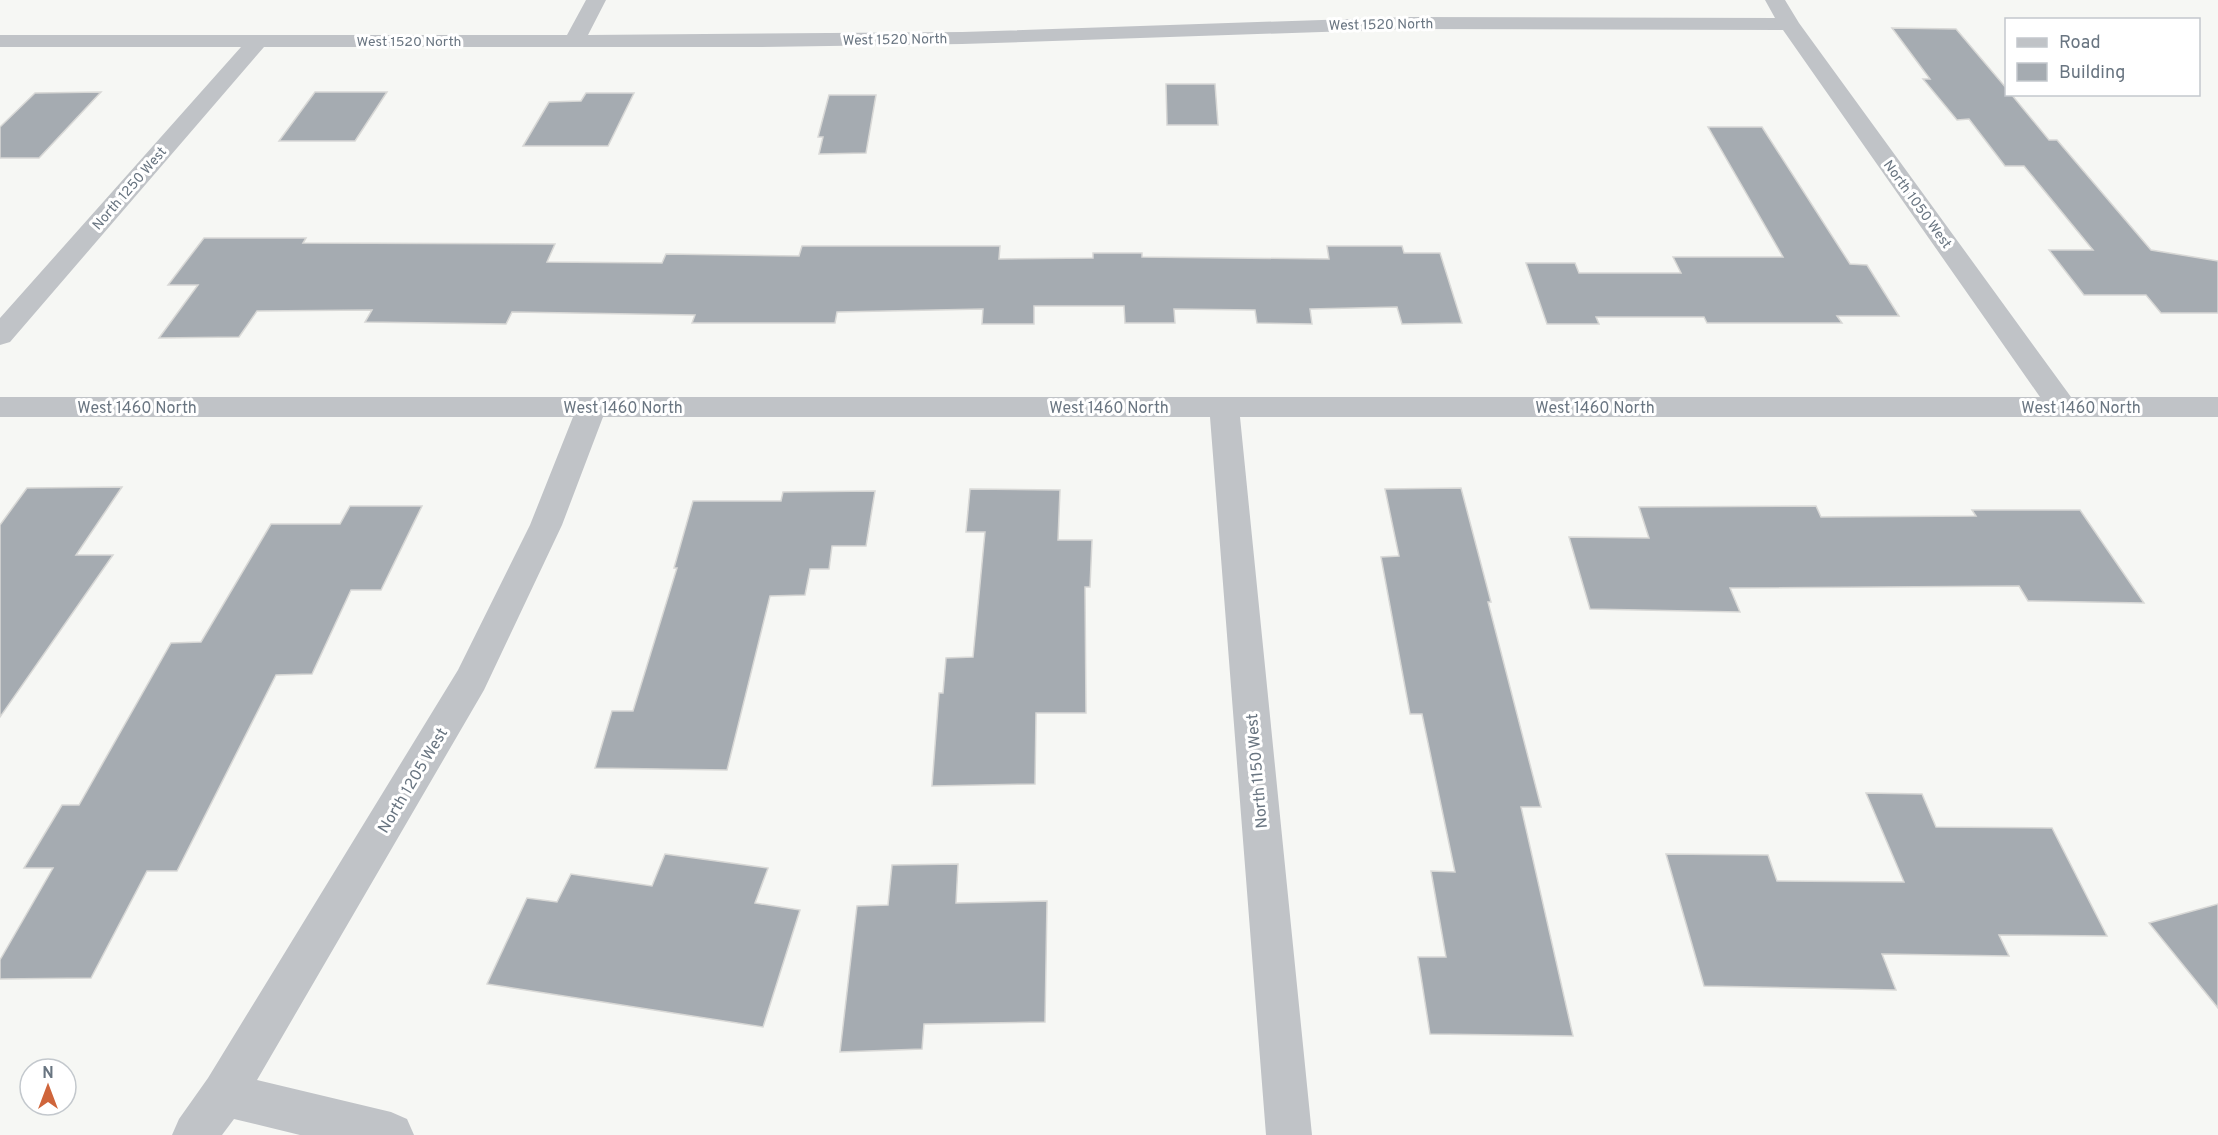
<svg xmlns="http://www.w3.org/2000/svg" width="2218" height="1135" font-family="Overpass,sans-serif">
<rect width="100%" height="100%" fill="#f6f7f4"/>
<!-- building -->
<g fill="#a5abb1" stroke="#d8d8d6" stroke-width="1.5">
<polygon points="1892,28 1956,29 2007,89 2007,94 2011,94 2049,140 2057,140 2151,250 2218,261 2218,313 2161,313 2146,295 2084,295 2049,250 2093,250 2024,166 2005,166 1969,119 1957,120 1923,79 1930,79"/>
<polygon points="1166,84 1215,84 1218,125 1167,125"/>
<polygon points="101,92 39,158 0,158 0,127 35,93"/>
<polygon points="315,92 387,92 355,141 279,141"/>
<polygon points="586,93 634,93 608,146 523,146 549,102 581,101"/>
<polygon points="829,95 876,95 866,153 819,154 823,137 818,137"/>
<polygon points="1708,127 1762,127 1850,264 1867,265 1899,316 1837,316 1842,323 1707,323 1704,317 1596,317 1599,324 1547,324 1526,263 1575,263 1579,273 1681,273 1673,257 1783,257"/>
<polygon points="204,238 306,238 303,243 555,244 547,262 662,263 666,254 799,256 802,246 1000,246 999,259 1093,258 1093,253 1142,253 1142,257 1329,259 1327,246 1402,246 1404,253 1440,253 1462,323 1402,324 1397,307 1310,309 1312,324 1257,323 1255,310 1174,309 1175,323 1125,323 1124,306 1034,306 1034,324 982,324 983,309 837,312 835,323 692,323 695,315 512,312 506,324 365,322 372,310 257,311 239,337 159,338 198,285 168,285"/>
<polygon points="122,487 76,555 113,555 0,717 0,525 27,488"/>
<polygon points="1461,488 1491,602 1488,602 1541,807 1521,807 1573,1036 1430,1034 1418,957 1446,957 1431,871 1455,872 1422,714 1410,714 1381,557 1399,556 1385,489"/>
<polygon points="970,489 1060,490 1058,540 1092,540 1090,587 1085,587 1086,713 1036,713 1035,784 932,786 939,693 943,693 946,658 973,657 985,532 966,532"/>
<polygon points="875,491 866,546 832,546 829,569 810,569 805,595 770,596 727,770 595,768 612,711 633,711 677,568 674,568 693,501 781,501 783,492"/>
<polygon points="350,506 422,506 381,590 351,590 312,674 276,675 177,871 147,871 91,978 0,979 0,960 53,868 24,868 62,805 79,805 171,643 201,642 271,524 340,524"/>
<polygon points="1816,506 1821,517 1976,516 1972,510 2080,510 2144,603 2028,601 2019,586 1730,588 1740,612 1590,609 1569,537 1649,538 1639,507"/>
<polygon points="1866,793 1922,794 1936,827 2052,828 2107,936 1999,935 2009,956 1882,954 1896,990 1704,986 1666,854 1768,855 1777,881 1904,882"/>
<polygon points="665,854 768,868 755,903 800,910 763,1027 487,984 527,898 557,902 571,874 652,886"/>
<polygon points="958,864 956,903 1047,901 1045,1022 924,1024 922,1049 840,1052 857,906 888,905 892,865"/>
<polygon points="2218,904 2218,1008 2149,923"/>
</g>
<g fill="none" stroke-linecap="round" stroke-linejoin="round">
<!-- minor -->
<polygon fill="#c0c3c7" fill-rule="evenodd" points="586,0 606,0 588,35 962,32 1410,17 1775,18 1765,0 1785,0 1799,23 2071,397 2218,397 2218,417 1240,417 1312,1135 1266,1135 1210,417 603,417 562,525 484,690 257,1080 391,1112 407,1119 414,1135 300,1135 234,1119 222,1135 172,1135 179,1119 208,1078 458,670 530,525 573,417 0,417 0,397 2040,397 1783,30 1410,29 962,44 762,47 264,47 10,342 0,345 0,318 241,47 0,47 0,35 567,35"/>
</g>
<g text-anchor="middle" stroke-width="6" stroke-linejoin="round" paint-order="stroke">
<!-- far-street labels -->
<g font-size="14" fill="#697581" stroke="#fff">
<text transform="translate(1381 24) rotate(-1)" y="5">West 1520 North</text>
<text transform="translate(895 39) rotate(-1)" y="5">West 1520 North</text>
<text x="409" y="46">West 1520 North</text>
<text transform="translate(129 188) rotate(-49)" y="5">North 1250 West</text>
<text transform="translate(1918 204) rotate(54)" y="5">North 1050 West</text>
</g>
<!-- street labels -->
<g font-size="16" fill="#697581" stroke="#fff">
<text x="137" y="413">West 1460 North</text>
<text x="623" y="413">West 1460 North</text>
<text x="1109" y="413">West 1460 North</text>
<text x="1595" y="413">West 1460 North</text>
<text x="2081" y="413">West 1460 North</text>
<text transform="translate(1256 771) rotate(-95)" y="6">North 1150 West</text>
<text transform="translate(412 780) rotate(-59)" y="6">North 1205 West</text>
</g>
</g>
<!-- legend -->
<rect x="2005" y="18" width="195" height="78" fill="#ffffff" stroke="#c3c8cd" stroke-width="1.5"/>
<rect x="2017" y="38" width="30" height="9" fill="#c0c3c7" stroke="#c3c8cd" stroke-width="1.5"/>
<text x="2059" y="48" font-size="18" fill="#697581">Road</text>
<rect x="2017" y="63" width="30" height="18" fill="#a5abb1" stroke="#c3c8cd" stroke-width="1.5"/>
<text x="2059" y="78" font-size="18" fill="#697581">Building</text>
<!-- north arrow -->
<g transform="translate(48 1087)"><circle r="28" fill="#ffffff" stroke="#c3c8cd" stroke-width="1.5"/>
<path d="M0-4.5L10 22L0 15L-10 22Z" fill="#cf653b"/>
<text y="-9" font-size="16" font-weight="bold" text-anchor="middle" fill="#697581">N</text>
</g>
</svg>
